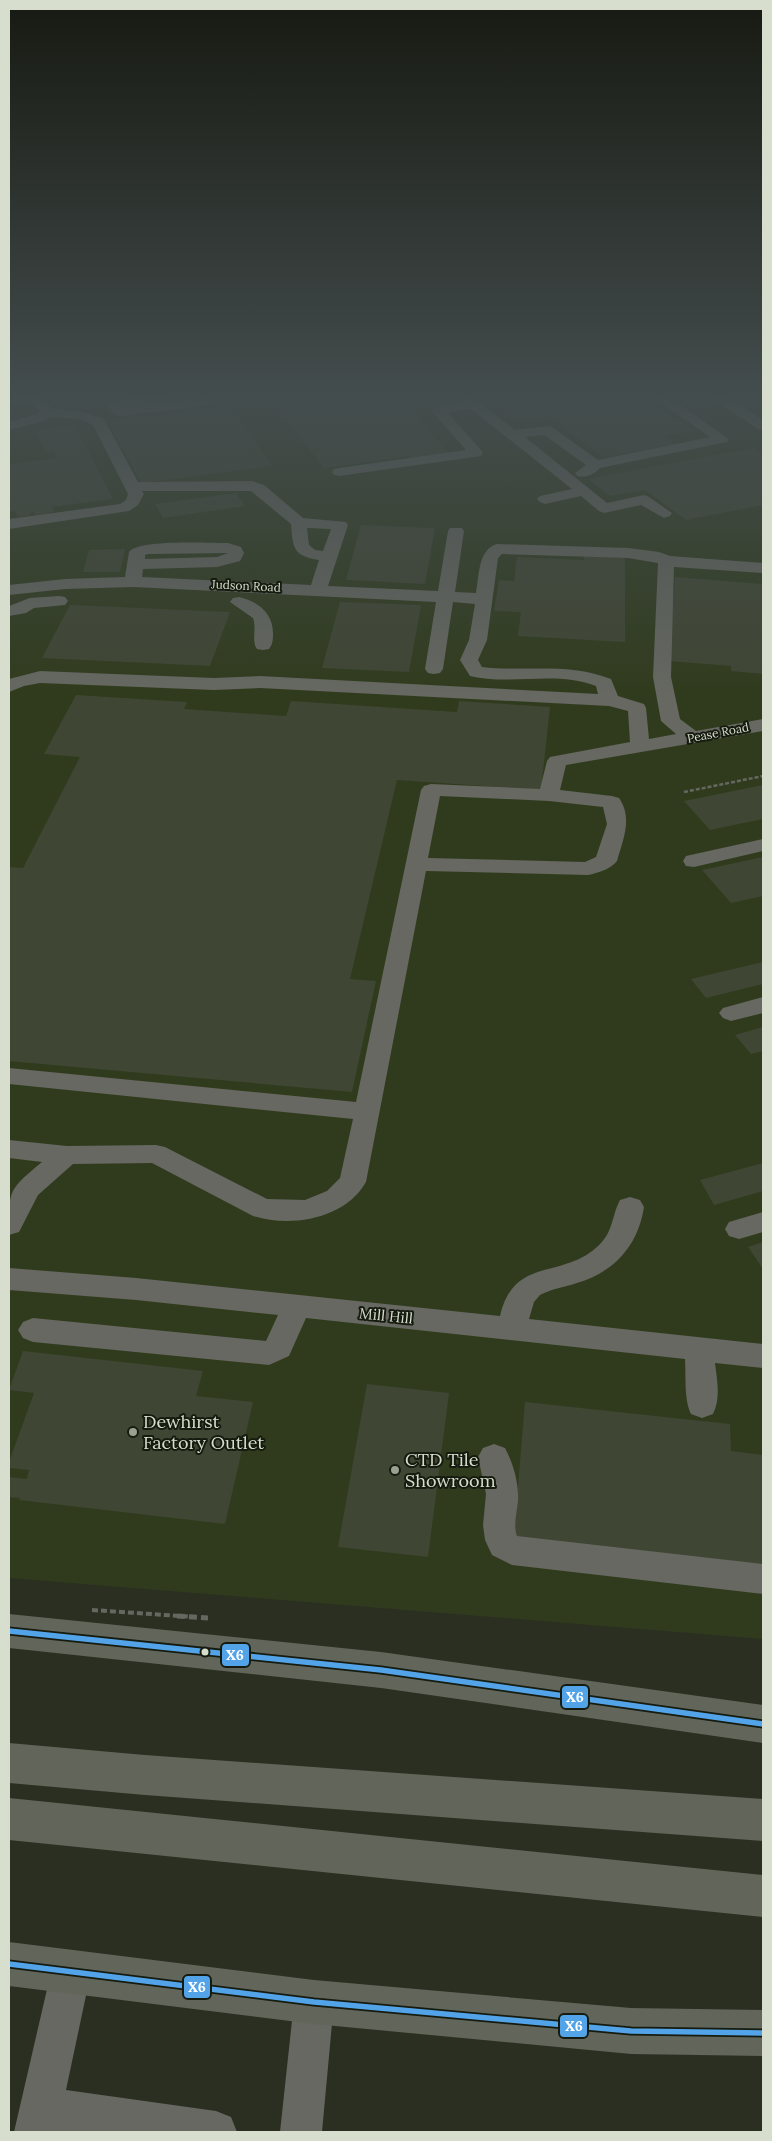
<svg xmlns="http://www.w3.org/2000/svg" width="772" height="2141" font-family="Lora,serif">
<rect width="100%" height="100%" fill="#2a2f21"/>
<!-- built -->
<polygon fill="#303b1d" points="9,396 763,396 763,1639 9,1578"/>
<!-- building -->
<g fill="#3f4633">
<polygon points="268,396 396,396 452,456 415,461 411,456 324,468"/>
<polygon points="485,396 642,396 695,431 664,436 676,445 604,457 548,416 517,421"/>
<polygon points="230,406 272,466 141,483 107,420"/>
<polygon points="75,426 113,499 52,507 54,512 35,515 34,512 30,513 31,515 17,517 15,511 9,512 9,464 56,458 54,452 46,453 35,431"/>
<polygon points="753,448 763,455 763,505 686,520 645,490 610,496 588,479"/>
<polygon points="236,493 245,506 163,518 155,504"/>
<polygon points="361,525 435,528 425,584 346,580"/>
<polygon points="125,549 120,572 83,572 89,550"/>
<polygon points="584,556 625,558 625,642 518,636 521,612 494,611 499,580 514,581 517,557 584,560"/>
<polygon points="675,577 763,584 763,674 731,671 731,666 669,661"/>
<polygon points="340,602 421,605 409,672 322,668"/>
<polygon points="70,605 230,612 210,666 42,658"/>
<polygon points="76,695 187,702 184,709 286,716 291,701 457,712 459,701 550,707 541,790 397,780 350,979 376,981 352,1092 9,1061 9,867 23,868 80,757 44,754"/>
<polygon points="763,785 763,819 710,830 684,801"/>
<polygon points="763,857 763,896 731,903 702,870"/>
<polygon points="763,962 763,984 706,998 691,979"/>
<polygon points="763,1027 763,1051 751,1054 735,1035"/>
<polygon points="763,1163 763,1191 714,1205 700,1180"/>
<polygon points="763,1242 763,1269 748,1247"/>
<polygon points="23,1351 203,1371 196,1396 253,1402 225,1524 19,1500 20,1498 9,1497 9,1477 27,1479 29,1470 9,1468 9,1462 34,1393 9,1390"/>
<polygon points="367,1384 449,1393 428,1557 338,1547"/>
<polygon points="525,1402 730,1424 731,1451 763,1455 763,1576 513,1547"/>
</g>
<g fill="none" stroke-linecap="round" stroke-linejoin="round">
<!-- path-far2 -->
<polyline stroke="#656860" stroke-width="2.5" stroke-dasharray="4 2" stroke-linecap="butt" points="684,792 763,776"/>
<!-- path-far1 -->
<polyline stroke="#656860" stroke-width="4" stroke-dasharray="6 3" stroke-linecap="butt" points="92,1610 195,1617"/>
<!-- path -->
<polyline stroke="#656860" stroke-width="5" stroke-dasharray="8 4" stroke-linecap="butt" points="177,1616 208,1618"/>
<!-- minor -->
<g fill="#666861" fill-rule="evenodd">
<path d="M9 396H39L53 409 80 411 104 419 138 482 252 481 264 485 303 518 346 522 348 525 328 586 438 591 448 531 450 528H462L464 531 455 592 476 593C479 577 478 549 497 544L628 548 659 552 670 556 763 563V573L674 567 671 677 680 719 696 731 763 719V731L566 765 560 790 612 796 619 798C633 818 623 840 617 861 611 869 598 873 588 875L426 871 366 1182C345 1219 291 1228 253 1216L152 1163 73 1164 38 1195 19 1232 9 1235C9 1190 7 1191 42 1162L9 1158V1140L67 1146 156 1145 165 1147 267 1199 305 1200 327 1191 340 1178 353 1119 9 1084V1068L356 1102 421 790 424 786 431 784 540 789 547 761 550 757 630 742 628 711 609 706 260 688 214 690 40 683 24 686 9 692V679L40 671 214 678 260 676 598 694 596 686C555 670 511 686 470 676L460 660 469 640 475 604 453 602 443 669 440 673 434 674 428 673 425 669 436 602 133 587 65 589 9 595V585L65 579 125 577 129 552C138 539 210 543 228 543L241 547 244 553 240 561 217 567 143 569 142 577 311 585 319 560C293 556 293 548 291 524L251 491H142L144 494 138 505 129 511 9 529V519L120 504 126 500 128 494 93 425 80 419 50 417 47 420 9 430V422L37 414 40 411 28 401 9 404ZM307 528 331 529 323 551 315 550 309 545ZM228 553 217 557 145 559V555L148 554ZM502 554 628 558 658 563 653 677 661 721 676 734 649 739 646 708 644 704 618 696 611 679C568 662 526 672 482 667L478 660 487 640 498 558ZM440 796 549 801 603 807 607 824 596 857 585 862 428 858Z"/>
<polygon points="142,396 179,396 172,400 123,407 197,399 195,396 210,396 213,400 208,405 203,406 123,416 114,415 107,404 114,400"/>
<path d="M455 396H471L515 430 547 426 552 427 598 460 710 437 651 396H667L729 439 727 442 722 443 600 468C593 475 586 478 577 476L575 473 586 465 544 435 525 437 607 503 644 495 649 497 672 513 670 516 664 518 641 505 604 513 599 511 581 496 545 504 540 502 537 499 540 496 572 489 471 409 448 413 481 450 483 453 481 456 339 476 334 475 332 472 334 469 339 468 466 450 431 410 438 406 462 402Z"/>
<polygon points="708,396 725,396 763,420 763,430 758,429"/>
<polygon points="59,596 65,597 68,601 65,605 34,608 26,613 9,616 9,606 30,598"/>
<path d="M239 597C257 601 273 613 273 633 273 639 273 644 269 649L263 650 257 649C251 641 257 628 253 618L230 602 233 598Z"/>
<polygon points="763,839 763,851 694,867 686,866 683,861 686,856"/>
<polygon points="763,997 763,1013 731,1021 723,1018 719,1013 723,1008"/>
<path d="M630 1197 640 1200 644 1207C638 1246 614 1272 577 1283 565 1287 551 1289 540 1295L534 1302 529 1319 763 1344V1368L715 1363C717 1380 721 1398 713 1414L702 1418 691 1414C684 1400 686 1376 685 1359L306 1318 289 1356 269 1365 33 1342 23 1338 18 1330 23 1322 33 1318 266 1341 278 1315 136 1300 9 1290V1268L136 1278 500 1316C514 1256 560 1280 597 1247 614 1232 611 1217 620 1200Z"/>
<polygon points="763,1212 763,1232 739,1239 729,1236 725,1229 729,1222"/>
<path d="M494 1444 505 1448C513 1463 519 1483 518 1501 517 1512 513 1526 517 1536L763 1564V1594L512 1565 492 1555 485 1540 483 1525 486 1494 478 1457 483 1448Z"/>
<polygon points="71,1952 85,1958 91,1972 66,2090 216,2111 231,2117 237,2132 14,2132 51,1972 57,1958"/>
<polygon points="314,1982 328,1988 334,2002 322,2132 280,2132 294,2002 300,1988"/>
</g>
<!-- highway -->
<g fill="#61655a" fill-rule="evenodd">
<polygon points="9,1614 381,1652 763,1705 763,1743 381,1688 9,1648"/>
<polygon points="9,1743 145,1755 763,1799 763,1841 145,1795 9,1783"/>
<polygon points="9,1798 763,1875 763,1917 9,1840"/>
<polygon points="9,1942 314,1980 631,2008 763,2010 763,2056 631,2054 314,2024 9,1986"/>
</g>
<defs>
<g id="bus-1">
<polyline points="9,1631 381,1670 763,1724"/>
<polyline points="9,1964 314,2002 631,2031 763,2033"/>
</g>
</defs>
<!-- bus-1 casing -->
<use href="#bus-1" stroke="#161b0f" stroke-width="9"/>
<!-- bus-1 -->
<use href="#bus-1" stroke="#53a3e8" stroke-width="5.5"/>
</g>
<!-- sky -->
<linearGradient id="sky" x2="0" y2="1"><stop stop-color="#171a12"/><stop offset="0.57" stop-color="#444d4e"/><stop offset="1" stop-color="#444d4e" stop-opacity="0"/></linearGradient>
<rect width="772" height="696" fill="url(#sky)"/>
<!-- markers -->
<g fill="#9aa191" stroke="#161b0f" stroke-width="2">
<circle cx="133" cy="1432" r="5"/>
<circle cx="395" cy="1470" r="5"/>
</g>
<circle fill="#d7dece" stroke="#161b0f" stroke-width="2" cx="205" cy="1652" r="4.5"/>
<g text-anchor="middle" stroke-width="4" stroke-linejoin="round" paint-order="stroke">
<!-- far-street labels -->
<g font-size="12" fill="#d7dece" stroke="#161b0f">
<text transform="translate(246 586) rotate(3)" y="4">Judson Road</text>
<text transform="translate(718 733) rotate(-11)" y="4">Pease Road</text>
</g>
<!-- street labels -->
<g font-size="15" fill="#d7dece" stroke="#161b0f">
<text transform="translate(386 1316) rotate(6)" y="5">Mill Hill</text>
</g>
<!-- near-poi labels -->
<g font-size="18" fill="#d7dece" stroke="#161b0f" text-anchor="start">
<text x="143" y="1428">Dewhirst<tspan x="143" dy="21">Factory Outlet</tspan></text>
<text x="405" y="1466">CTD Tile<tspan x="405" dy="21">Showroom</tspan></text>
</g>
</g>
<g stroke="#161b0f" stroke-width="2">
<rect x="221" y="1643" width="29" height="24" rx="5" fill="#53a3e8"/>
<rect x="561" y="1685" width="28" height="24" rx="5" fill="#53a3e8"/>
<rect x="183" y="1975" width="28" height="24" rx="5" fill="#53a3e8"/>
<rect x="559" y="2014" width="29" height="24" rx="5" fill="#53a3e8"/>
</g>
<g font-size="14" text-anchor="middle" font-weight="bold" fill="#fff">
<text x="235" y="1660">X6</text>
<text x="575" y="1702">X6</text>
<text x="197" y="1992">X6</text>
<text x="574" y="2031">X6</text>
</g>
<!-- border -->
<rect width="772" height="2141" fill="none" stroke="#d7dece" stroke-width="20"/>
</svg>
